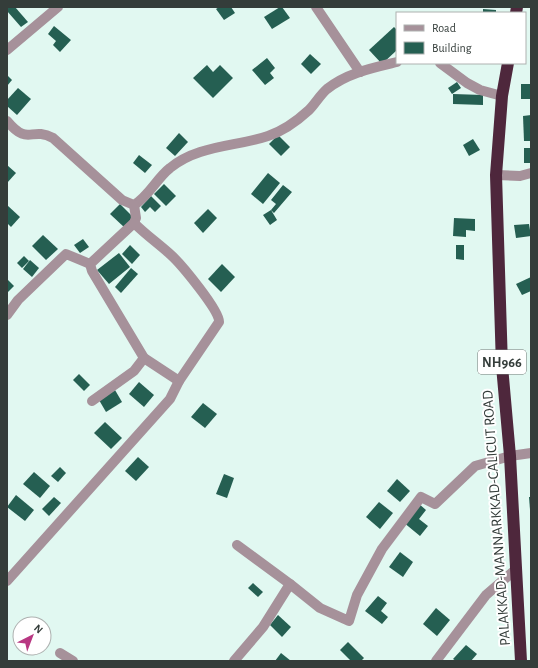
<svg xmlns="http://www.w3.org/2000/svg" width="538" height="668" font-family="'Alegreya Sans',sans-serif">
<rect width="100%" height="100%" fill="#e1f8f1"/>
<!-- building -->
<g fill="#255f52">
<polygon points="7,7 15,7 28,22 21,27 7,11"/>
<polygon points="219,7 231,7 235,13 224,20 216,9"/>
<polygon points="280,7 282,7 290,18 272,29 264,17"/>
<polygon points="483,9 496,10 496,13 483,13"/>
<polygon points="54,26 71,40 60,52 53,45 56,41 48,34"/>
<polygon points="394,27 397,30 397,50 382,64 369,50"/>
<polygon points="310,54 321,64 311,74 301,64"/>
<polygon points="267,58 275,68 270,73 274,78 265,85 252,70"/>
<polygon points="207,65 213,72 220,65 233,78 213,98 193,78"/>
<polygon points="7,75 12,80 7,86"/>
<polygon points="457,82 461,88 452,94 448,88"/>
<rect x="521" y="84" width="10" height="15"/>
<polygon points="18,88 31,99 17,115 7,106 7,100"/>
<polygon points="453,94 483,95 483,105 453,104"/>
<polygon points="531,115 531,141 524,141 523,116"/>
<polygon points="179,133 188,142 175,156 166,148"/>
<polygon points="278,135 290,147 281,156 269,144"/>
<polygon points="473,139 480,150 469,156 463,145"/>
<rect x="524" y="148" width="7" height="15"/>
<polygon points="139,155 152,165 145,173 133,163"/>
<polygon points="7,165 16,173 7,183"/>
<polygon points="268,173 280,183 263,204 251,194"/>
<polygon points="164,184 176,196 166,206 154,194"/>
<polygon points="283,185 292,192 274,213 271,210 277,220 270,225 263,215 271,210 276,204 271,200"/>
<polygon points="151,196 161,206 155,212 150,207 145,212 141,207"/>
<polygon points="120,204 134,218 125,228 110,214"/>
<polygon points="7,205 20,217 11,227 7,223"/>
<polygon points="208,209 217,218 203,233 194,223"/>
<polygon points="454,218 475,219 475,231 466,230 466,237 453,236"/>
<polygon points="529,224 531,236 516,238 514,225"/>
<polygon points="43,235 58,249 46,260 32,246"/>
<polygon points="83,239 89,247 80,253 74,245"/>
<polygon points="130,245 140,255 132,264 122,254"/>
<polygon points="456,245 464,245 464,260 456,259"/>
<polygon points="119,253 130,267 109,284 97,270"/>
<polygon points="24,256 29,261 22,268 17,263"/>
<polygon points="30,260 39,268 32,277 23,269"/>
<polygon points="222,264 235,277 221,292 208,279"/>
<polygon points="131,268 138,274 121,293 115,287"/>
<polygon points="531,277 531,291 522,295 516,284"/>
<polygon points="7,279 14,286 7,293"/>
<polygon points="79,374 90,385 84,391 73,380"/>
<polygon points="139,382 154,395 144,407 129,394"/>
<polygon points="115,390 122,402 106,412 99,400"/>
<polygon points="203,403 217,414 205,428 191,417"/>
<polygon points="105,422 122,438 111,449 94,433"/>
<polygon points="138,457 149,467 136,481 125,471"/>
<polygon points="60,467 66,473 58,482 51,476"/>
<polygon points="34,472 50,486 40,498 23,484"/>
<polygon points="224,474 234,478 227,498 216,494"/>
<polygon points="397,479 410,491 400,502 387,491"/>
<polygon points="16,495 34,510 25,521 7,507"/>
<polygon points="54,497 61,503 49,516 42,509"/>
<polygon points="529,497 531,497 531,510 530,510"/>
<polygon points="379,502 393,513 380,529 366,517"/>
<polygon points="418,503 426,510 419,519 428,526 420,536 403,522"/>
<polygon points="400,552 413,562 403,577 389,567"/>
<polygon points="253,583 263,592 258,597 248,588"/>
<polygon points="378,596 387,603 381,611 388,617 382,624 365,611"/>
<polygon points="436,608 450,620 437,636 423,624"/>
<polygon points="278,615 291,627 282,637 270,625"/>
<polygon points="348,642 364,658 361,661 351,661 340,650"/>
<polygon points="466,645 477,654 471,661 456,661 453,659"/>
<polygon points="281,653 291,661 275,661"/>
</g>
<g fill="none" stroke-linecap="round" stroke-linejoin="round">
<!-- minor -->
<g stroke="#a6919a" stroke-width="10">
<polyline points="316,7 360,72"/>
<polyline points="7,50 58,7"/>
<polyline points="440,63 467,83 480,90 502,96"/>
<path d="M7 121C29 147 30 126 53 138L122 200 134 205C149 196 157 178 170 168 198 145 235 147 268 136 283 131 297 121 309 110 315 104 320 95 327 89 347 73 372 68 397 62"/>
<polyline points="496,175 520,176 531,173"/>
<polyline points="134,205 136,218 134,223 90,264 92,271 144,358 179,381"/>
<polyline points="7,315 18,300 66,254 90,264"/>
<polyline points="92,401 134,371 144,358"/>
<polyline points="237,545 290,584"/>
<path d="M7 581 170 399 179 381 219 322C220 311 181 264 171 255 159 244 146 235 134 223"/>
<polyline points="60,653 73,661"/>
<polyline points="234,661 263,627 290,584 320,608 349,621 357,595 382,549 421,497 435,504 475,466 510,456 531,453"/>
<polyline points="436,661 486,595 515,570"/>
</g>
<!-- highway -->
<g stroke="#4e273c" stroke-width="12">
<polyline points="516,13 517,7"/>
<polyline points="508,63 502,96 496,175 502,366 510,456 521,661"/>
</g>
</g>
<g text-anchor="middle" stroke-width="4" stroke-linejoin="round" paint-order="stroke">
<!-- shield labels -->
<rect fill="#fff" stroke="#717775" stroke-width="1" x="478" y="350" width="48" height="24" rx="3"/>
<g font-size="14" font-weight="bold" fill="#343d3a">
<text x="502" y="367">NH966</text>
</g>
<!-- street labels -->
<g font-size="15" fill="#343d3a" stroke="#fff">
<text transform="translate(496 518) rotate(-94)" y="5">PALAKKAD-MANNARKKAD-CALICUT ROAD</text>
</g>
</g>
<!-- border -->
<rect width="538" height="668" fill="none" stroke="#343d3a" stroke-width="16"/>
<!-- legend -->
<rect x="396" y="12" width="130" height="52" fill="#ffffff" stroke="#aeb1b0"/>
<rect x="404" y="25" width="20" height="6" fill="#a6919a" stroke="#aeb1b0"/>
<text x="432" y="32" font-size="12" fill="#343d3a">Road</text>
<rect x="404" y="42" width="20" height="12" fill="#255f52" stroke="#aeb1b0"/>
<text x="432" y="52" font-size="12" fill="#343d3a">Building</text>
<!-- north arrow -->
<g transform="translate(32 636) rotate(42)"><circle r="19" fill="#ffffff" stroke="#aeb1b0"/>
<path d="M0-3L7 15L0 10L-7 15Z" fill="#b83782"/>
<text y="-6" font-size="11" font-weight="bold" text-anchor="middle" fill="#343d3a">N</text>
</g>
</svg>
